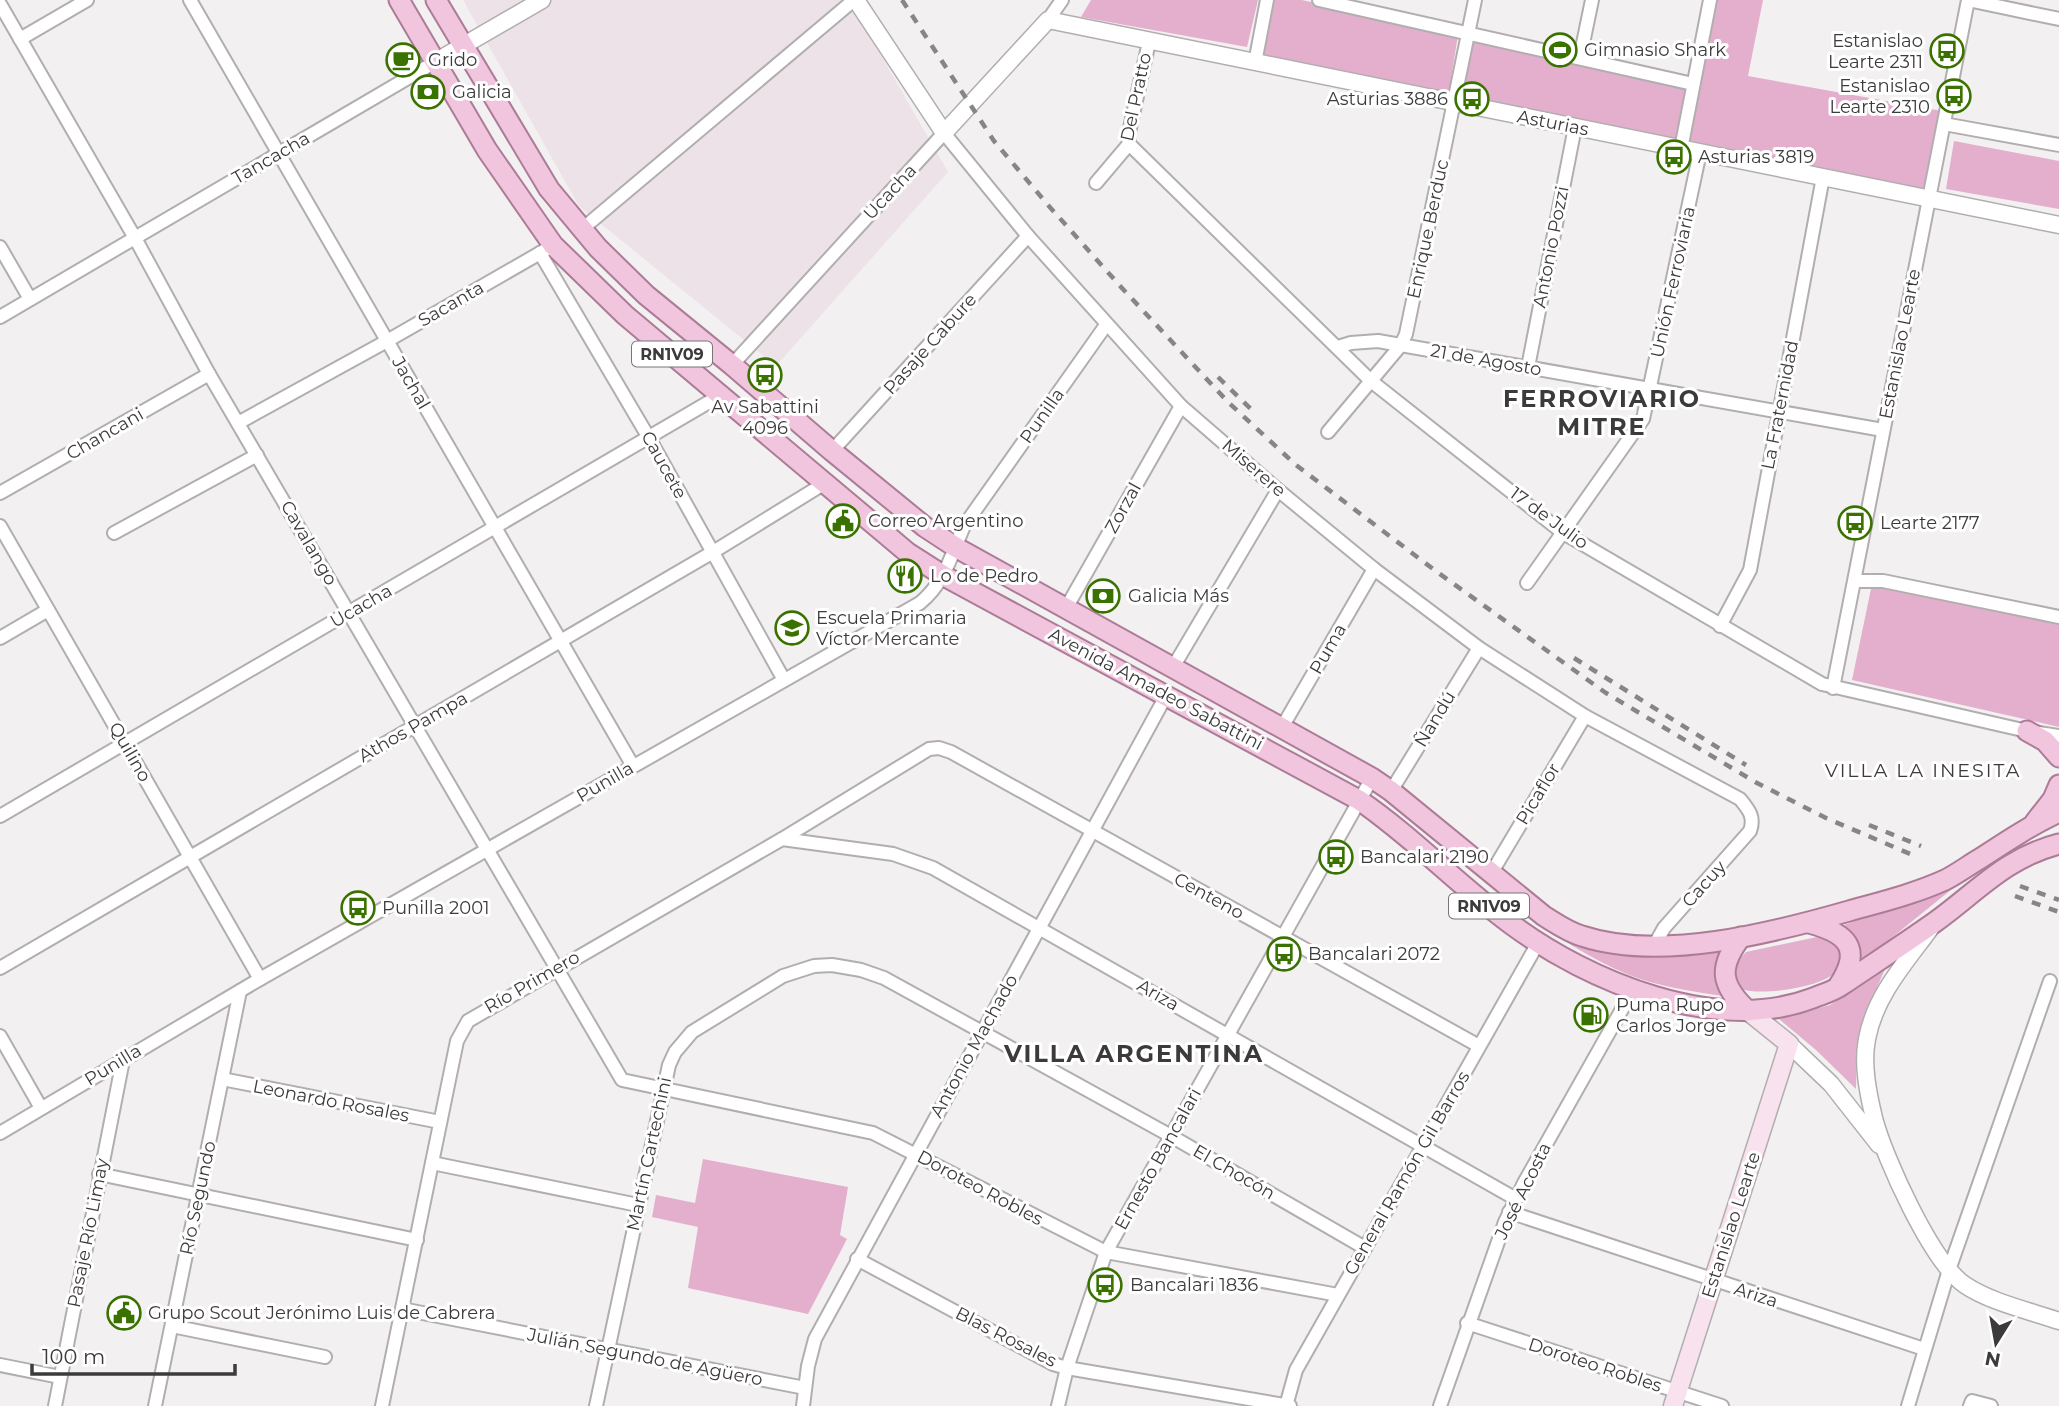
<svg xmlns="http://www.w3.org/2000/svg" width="2059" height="1406" font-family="Montserrat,sans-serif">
<rect width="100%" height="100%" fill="#f3f0f1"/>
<!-- built -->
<polygon fill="#ece2e7" points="463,0 849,0 948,172 776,366 579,206"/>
<!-- green -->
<g fill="#e4afcc">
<polygon points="1091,0 1258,0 1247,47 1081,17"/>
<polygon points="1272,0 1302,0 1458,35 1448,97 1261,59"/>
<polygon points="1714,0 1763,0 1748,76 1942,111 1926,196 1684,147"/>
<polygon points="1474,38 1690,86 1678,144 1462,100"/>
<polygon points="1954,141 2059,161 2059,209 1946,189"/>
<polygon points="1872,584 2059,623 2059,727 1852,680"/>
<polygon points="1957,885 1858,965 1855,941 1844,925"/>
<path d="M1533 921 1571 940 1689 953 1722 950C1714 967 1718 979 1723 996 1696 992 1669 988 1643 980 1604 967 1568 943 1533 921Z"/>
<path d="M1817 937C1839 941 1856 960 1831 976 1812 988 1762 996 1741 989 1734 974 1734 964 1746 952Z"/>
<polygon points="1885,969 1868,1008 1857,1044 1856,1089 1816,1050 1779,1019 1830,1005"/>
<polygon points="703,1159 848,1187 840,1235 847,1239 808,1314 688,1288 698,1227 652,1217 656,1195 695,1203"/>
</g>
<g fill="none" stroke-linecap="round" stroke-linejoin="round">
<defs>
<g id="minor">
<polyline points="190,0 633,766"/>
<polyline points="1319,0 1693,84"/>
<polyline points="0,4 135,238 209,374 622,1080 873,1133 1106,1252 1338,1295"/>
<polyline points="1048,20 1062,0"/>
<polyline points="20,39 87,0"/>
<polyline points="1580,58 1592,0"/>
<polyline points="1255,63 1267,0"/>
<polyline points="1944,124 2059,145"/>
<polyline points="1129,144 1371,381 1562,532 1822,684 2027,731 2059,736"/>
<polyline points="1681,149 1710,0"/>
<polyline points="1096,183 1129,144 1128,137 1149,42"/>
<polyline points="581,230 854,0"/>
<polyline points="0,247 30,299"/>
<polyline points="540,253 649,438 784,680"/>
<polyline points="0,317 435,62"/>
<polyline points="1338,347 1351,343 1378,341 1883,430"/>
<path d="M732 365 944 133 1028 236 1181 406 1278 490 1374 569 1479 648 1585 716 1740 799C1749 810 1755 817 1750 831L1664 928 1654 946"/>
<polyline points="1528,367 1575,127"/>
<polyline points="238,423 387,341 547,249"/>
<polyline points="1328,432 1401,345 1406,334 1475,0"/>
<polyline points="832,451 1028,236"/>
<polyline points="0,493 209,374"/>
<polyline points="0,526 260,979"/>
<polyline points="114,533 257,455"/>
<polyline points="1855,581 1883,581 2059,617"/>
<polyline points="1527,583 1643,419 1700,152"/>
<polyline points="1065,610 1181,406"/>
<polyline points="1720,626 1750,570 1823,177"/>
<polyline points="0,638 48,610"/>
<polyline points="1172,669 1278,490"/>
<polyline points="1833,688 1968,0 2059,19"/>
<polyline points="1281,729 1374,569"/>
<polyline points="1391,791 1479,648"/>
<polyline points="0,816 721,395"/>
<polyline points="782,839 893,854 933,868 1516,1199"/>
<polyline points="1492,872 1585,716"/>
<polyline points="0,968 713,552 825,483"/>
<polyline points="0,1036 41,1108"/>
<polyline points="222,1079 440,1122"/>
<path d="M0 1133 260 979 920 603C946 581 951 555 964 526L1106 325"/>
<polyline points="432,1163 638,1205"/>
<polyline points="99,1174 417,1240"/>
<polyline points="1509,1212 1924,1349"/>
<polyline points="857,1259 1053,1364 1067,1368 1290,1406"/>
<polyline points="402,1309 805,1388"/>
<polyline points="1467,1323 1722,1406"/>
<polyline points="172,1326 325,1357"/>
<polyline points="0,1365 60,1377"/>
<polyline points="55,1406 123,1060"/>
<polyline points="155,1406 240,991"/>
<polyline points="382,1406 457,1041 468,1021 782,839 929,749 939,748 951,752 1479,1046"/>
<polyline points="596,1406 669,1065 675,1052 692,1032 783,976 814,966 832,965 861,970 884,978 1171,1136 1365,1248"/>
<polyline points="803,1406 808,1366 815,1339 1167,694"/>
<polyline points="1058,1406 1067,1368 1106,1252 1372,778"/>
<polyline points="1286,1406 1296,1370 1538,943"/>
<polyline points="1440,1406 1505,1222 1524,1183 1634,988"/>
<polyline points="1908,1406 1949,1270 2050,981"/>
<polyline points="1970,1406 1972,1401 1991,1406"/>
</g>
<g id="tertiary">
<polyline points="856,0 944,133 1048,20 2059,225"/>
<polyline points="435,62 542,0"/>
<path d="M1930 929C1905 963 1875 996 1867 1039 1862 1064 1868 1093 1874 1118 1884 1157 1932 1263 1965 1285 1990 1302 2030 1311 2059 1321"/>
<polyline points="1789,1044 1831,1084 1879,1145"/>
</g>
<polyline id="secondary" points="1673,1406 1789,1044 1748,1011"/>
<g id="primary">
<path d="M399 0 487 150 553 245 625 315 908 553 944 576 1359 800C1413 837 1458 885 1511 924 1589 982 1717 1035 1813 998 1823 994 1834 991 1842 985 1873 964 1904 944 1935 922 1978 891 2005 858 2059 844"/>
<path d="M436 0 549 189 598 248 646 295 732 365 832 451 925 527 957 548 1372 778 1391 791 1544 916C1557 924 1568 932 1582 936 1660 962 1772 933 1849 911 1881 902 1914 894 1945 880 1957 874 1969 865 1981 858 2007 841 2031 825 2059 812"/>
<polyline points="2027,731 2045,741 2059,757"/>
<polyline points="2035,822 2053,799 2059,785"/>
<path d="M1809 923C1847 933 1863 948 1839 985"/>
<path d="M1741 937C1718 967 1720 985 1748 1011"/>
</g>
</defs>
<!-- minor casing -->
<use href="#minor" stroke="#b2aeb0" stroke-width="16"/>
<!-- tertiary casing -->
<use href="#tertiary" stroke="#b2aeb0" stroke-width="19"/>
<!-- secondary casing -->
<use href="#secondary" stroke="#b2aeb0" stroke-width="21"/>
<!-- primary casing -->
<use href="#primary" stroke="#ac7c97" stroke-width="23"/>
<!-- minor -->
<use href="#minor" stroke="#fff" stroke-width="12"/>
<!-- tertiary -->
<use href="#tertiary" stroke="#fff" stroke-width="16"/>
<!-- secondary -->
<use href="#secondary" stroke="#f8e2ee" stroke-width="18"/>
<!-- primary -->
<use href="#primary" stroke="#f1c5de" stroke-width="19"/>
<!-- rail -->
<g stroke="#878586" stroke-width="4.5" stroke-dasharray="9 9" stroke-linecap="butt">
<polyline points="902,0 994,141 1048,205 1121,287 1228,402 1296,465 1437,572 1606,693 1757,783 1826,818 1915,856"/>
<polyline points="1218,377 1255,413"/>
<polyline points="1574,658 1746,765"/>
<polyline points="1869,825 1921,846"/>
<polyline points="2020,886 2059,900"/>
<polyline points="2015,896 2059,912"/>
</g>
</g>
<!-- icons -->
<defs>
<symbol id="stadium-ring" viewBox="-11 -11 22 22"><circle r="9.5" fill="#fff" stroke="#3a7200" stroke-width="1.5"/><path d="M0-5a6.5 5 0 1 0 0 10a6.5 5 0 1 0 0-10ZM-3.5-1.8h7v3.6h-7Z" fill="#3a7200"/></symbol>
<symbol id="bus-ring" viewBox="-11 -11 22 22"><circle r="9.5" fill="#fff" stroke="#3a7200" stroke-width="1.5"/><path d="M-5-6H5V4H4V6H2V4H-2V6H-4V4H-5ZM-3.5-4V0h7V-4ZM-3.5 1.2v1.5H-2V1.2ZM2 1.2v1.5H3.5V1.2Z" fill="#3a7200"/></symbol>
<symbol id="cafe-ring" viewBox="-11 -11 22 22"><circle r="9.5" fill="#fff" stroke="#3a7200" stroke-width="1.5"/><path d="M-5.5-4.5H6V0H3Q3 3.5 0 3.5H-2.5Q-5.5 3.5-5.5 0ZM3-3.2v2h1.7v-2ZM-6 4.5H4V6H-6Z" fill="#3a7200"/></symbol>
<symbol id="bank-ring" viewBox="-11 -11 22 22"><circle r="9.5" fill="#fff" stroke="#3a7200" stroke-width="1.5"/><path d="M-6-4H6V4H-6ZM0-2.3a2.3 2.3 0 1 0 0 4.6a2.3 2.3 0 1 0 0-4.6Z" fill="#3a7200"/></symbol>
<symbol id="civic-ring" viewBox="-11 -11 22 22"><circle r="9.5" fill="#fff" stroke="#3a7200" stroke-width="1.5"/><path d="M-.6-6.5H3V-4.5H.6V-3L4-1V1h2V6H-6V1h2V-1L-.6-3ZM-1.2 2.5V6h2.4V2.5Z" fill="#3a7200"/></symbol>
<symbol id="restaurant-ring" viewBox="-11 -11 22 22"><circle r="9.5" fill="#fff" stroke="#3a7200" stroke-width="1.5"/><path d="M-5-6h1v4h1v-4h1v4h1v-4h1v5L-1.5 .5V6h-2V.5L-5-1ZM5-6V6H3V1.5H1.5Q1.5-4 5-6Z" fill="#3a7200"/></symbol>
<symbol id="school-ring" viewBox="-11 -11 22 22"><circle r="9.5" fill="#fff" stroke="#3a7200" stroke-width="1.5"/><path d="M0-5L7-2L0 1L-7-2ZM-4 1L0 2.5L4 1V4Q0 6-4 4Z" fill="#3a7200"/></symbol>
<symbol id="fuel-ring" viewBox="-11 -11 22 22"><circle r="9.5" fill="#fff" stroke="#3a7200" stroke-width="1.5"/><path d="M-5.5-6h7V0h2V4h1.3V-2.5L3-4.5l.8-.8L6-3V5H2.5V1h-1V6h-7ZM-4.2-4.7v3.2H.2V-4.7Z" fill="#3a7200"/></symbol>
</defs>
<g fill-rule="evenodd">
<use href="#stadium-ring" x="1541" y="31" width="38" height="38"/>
<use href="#bus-ring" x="1928" y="32" width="38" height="38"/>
<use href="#cafe-ring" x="384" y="41" width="38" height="38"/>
<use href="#bank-ring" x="409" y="73" width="38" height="38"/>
<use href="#bus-ring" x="1935" y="77" width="38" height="38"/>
<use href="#bus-ring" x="1453" y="80" width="38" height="38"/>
<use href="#bus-ring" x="1655" y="138" width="38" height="38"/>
<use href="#bus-ring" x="746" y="356" width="38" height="38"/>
<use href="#civic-ring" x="824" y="502" width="38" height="38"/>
<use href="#bus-ring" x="1836" y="504" width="38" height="38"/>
<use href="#restaurant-ring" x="886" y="557" width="38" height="38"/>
<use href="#bank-ring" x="1084" y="577" width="38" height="38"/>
<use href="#school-ring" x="773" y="609" width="38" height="38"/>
<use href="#bus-ring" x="1317" y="838" width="38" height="38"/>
<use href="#bus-ring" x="339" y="889" width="38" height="38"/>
<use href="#bus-ring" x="1265" y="935" width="38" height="38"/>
<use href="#fuel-ring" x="1572" y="996" width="38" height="38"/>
<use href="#bus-ring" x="1086" y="1266" width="38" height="38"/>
<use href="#civic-ring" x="105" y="1294" width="38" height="38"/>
</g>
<g text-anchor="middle" stroke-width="6" stroke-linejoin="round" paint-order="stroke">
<!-- shield labels -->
<g fill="#fff" stroke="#767676" stroke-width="2">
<rect x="632" y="341.5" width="80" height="25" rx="5"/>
<rect x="1449" y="893.5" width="80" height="25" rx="5"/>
</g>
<g font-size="16" font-weight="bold" fill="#3c3b3c">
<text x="672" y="360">RN1V09</text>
<text x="1489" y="912">RN1V09</text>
</g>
<!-- poi labels -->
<g font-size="18" fill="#3c3b3c" stroke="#fff" text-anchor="start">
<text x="1923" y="47" text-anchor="end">Estanislao<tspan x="1923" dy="21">Learte 2311</tspan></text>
<text x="1584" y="56">Gimnasio Shark</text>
<text x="428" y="66">Grido</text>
<text x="1930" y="92" text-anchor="end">Estanislao<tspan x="1930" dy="21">Learte 2310</tspan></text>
<text x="452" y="98">Galicia</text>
<text x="1448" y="105" text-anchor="end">Asturias 3886</text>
<text x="1698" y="163">Asturias 3819</text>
<text x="765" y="413" text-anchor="middle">Av Sabattini<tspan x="765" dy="21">4096</tspan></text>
<text x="868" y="527">Correo Argentino</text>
<text x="1880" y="529">Learte 2177</text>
<text x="930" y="582">Lo de Pedro</text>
<text x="1128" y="602">Galicia Más</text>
<text x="816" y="624">Escuela Primaria<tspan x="816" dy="21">Víctor Mercante</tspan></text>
<text x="1360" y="863">Bancalari 2190</text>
<text x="382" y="914">Punilla 2001</text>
<text x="1308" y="960">Bancalari 2072</text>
<text x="1616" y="1011">Puma Rupo<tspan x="1616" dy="21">Carlos Jorge</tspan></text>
<text x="1130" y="1291">Bancalari 1836</text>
<text x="148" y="1319">Grupo Scout Jerónimo Luis de Cabrera</text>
</g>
<!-- street labels -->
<g font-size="18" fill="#3c3b3c" stroke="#fff">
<text transform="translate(1136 97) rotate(-78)" y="6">Del Pratto</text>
<text transform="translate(1553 123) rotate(11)" y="6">Asturias</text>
<text transform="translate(271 158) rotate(-30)" y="6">Tancacha</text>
<text transform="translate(890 192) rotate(-47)" y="6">Ucacha</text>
<text transform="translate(1428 229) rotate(-78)" y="6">Enrique Berduc</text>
<text transform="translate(1551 247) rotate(-79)" y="6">Antonio Pozzi</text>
<text transform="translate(1673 282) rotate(-78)" y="6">Unión Ferroviaria</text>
<text transform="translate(451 304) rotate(-30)" y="6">Sacanta</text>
<text transform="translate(930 344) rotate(-48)" y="6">Pasaje Cabure</text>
<text transform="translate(1900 344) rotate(-79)" y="6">Estanislao Learte</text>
<text transform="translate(1486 360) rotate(10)" y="6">21 de Agosto</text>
<text transform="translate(411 383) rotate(60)" y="6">Jachal</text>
<text transform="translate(1780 405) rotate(-79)" y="6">La Fraternidad</text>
<text transform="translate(1042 416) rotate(-55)" y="6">Punilla</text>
<text transform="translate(105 434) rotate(-30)" y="6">Chancani</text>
<text transform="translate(664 465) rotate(61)" y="6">Caucete</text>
<text transform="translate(1254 468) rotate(41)" y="6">Miserere</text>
<text transform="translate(1123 508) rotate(-61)" y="6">Zorzal</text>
<text transform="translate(1549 518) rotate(36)" y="6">17 de Julio</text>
<text transform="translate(309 543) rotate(60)" y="6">Cavalango</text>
<text transform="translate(361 606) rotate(-30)" y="6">Ucacha</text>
<text transform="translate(1328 649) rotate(-60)" y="6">Puma</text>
<text transform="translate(1156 689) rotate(28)" y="6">Avenida Amadeo Sabattini</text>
<text transform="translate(1435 719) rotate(-59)" y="6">Ñandú</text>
<text transform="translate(413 727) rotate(-30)" y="6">Athos Pampa</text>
<text transform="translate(130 752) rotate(60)" y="6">Quilino</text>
<text transform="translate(605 782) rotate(-30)" y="6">Punilla</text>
<text transform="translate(1538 794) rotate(-59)" y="6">Picaflor</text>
<text transform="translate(1704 884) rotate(-48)" y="6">Cacuy</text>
<text transform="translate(1209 896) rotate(29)" y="6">Centeno</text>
<text transform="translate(532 982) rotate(-30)" y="6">Río Primero</text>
<text transform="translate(1158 995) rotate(30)" y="6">Ariza</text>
<text transform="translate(974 1046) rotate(-61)" y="6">Antonio Machado</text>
<text transform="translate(113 1065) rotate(-31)" y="6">Punilla</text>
<text transform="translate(331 1101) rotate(11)" y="6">Leonardo Rosales</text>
<text transform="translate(649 1154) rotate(-78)" y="6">Martín Cartechini</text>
<text transform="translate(1158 1159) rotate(-61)" y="6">Ernesto Bancalari</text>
<text transform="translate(1234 1172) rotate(30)" y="6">El Chocón</text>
<text transform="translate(1407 1173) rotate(-60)" y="6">General Ramón Gil Barros</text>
<text transform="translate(980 1188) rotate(28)" y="6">Doroteo Robles</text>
<text transform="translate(1523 1191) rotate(-64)" y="6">José Acosta</text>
<text transform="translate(198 1198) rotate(-78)" y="6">Río Segundo</text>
<text transform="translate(1731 1225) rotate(-72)" y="6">Estanislao Learte</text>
<text transform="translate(88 1233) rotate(-79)" y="6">Pasaje Río Limay</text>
<text transform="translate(1756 1295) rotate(18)" y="6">Ariza</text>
<text transform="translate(1006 1337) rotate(27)" y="6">Blas Rosales</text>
<text transform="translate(645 1357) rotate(11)" y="6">Julián Segundo de Agüero</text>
<text transform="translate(1595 1365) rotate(18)" y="6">Doroteo Robles</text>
</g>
<!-- neighbourhood labels -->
<g font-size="19" letter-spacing="2" fill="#3c3b3c" stroke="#fff">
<text x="1923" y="777">VILLA LA INESITA</text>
</g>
<!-- district labels -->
<g font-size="24" font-weight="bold" letter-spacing="2" fill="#3c3b3c" stroke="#fff">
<text x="1602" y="407">FERROVIARIO<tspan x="1602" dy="28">MITRE</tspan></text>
<text x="1134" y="1062">VILLA ARGENTINA</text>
</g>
</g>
<!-- north arrow -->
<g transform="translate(1996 1343) rotate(191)" stroke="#ffffff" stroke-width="5" paint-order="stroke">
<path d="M0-5L12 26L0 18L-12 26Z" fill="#3c3b3c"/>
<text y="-10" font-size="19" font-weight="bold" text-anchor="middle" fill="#3c3b3c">N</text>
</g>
<!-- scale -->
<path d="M32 1364v10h203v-10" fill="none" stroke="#3c3b3c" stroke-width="3.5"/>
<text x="42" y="1364" font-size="21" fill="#3c3b3c" stroke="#ffffff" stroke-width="5" paint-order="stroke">100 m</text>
</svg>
